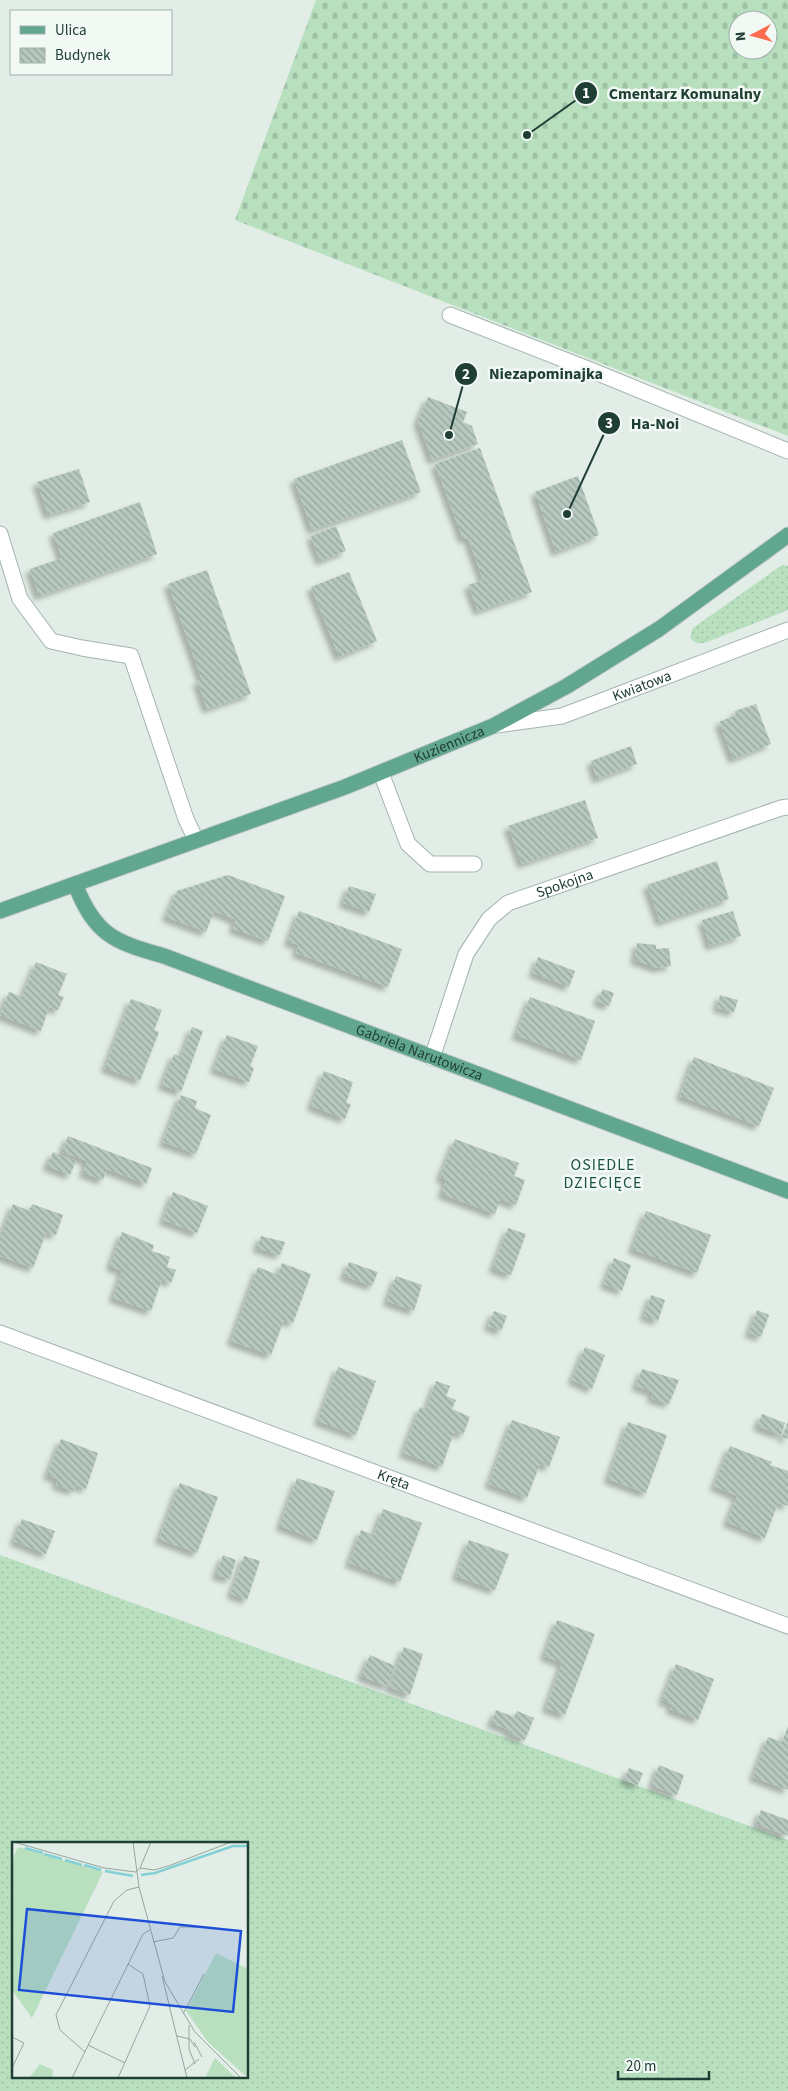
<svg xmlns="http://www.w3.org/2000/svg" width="788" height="2091" font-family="'Source Sans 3',sans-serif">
<defs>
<pattern id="grass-dots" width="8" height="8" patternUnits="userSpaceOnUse" patternTransform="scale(1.25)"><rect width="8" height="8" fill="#b8e0bf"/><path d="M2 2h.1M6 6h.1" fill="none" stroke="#9ec1a5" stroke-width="1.8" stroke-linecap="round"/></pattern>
<pattern id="cemetery-stones" width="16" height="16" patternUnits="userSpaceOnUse" patternTransform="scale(1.25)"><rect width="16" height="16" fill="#b8e0bf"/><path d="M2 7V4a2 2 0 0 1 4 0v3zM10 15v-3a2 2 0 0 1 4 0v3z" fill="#9ec1a5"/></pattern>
<pattern id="building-back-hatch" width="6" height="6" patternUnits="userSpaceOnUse" patternTransform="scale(1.25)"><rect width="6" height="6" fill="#b6c8bf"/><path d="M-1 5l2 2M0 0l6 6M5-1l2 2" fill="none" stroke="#94a49c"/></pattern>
<filter id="shadow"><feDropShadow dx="-4.5" dy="4.5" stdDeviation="2.5" flood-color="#0004"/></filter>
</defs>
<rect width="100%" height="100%" fill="#e1ede6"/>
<!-- grass -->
<g fill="url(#grass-dots)" fill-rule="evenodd">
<path d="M782 565 788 566V610L707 642C700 644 694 644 690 637L693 628Z"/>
<path d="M0 1555 788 1840V2091H0ZM14 1844H248V2077H14Z"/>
</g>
<!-- cemetery -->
<path fill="url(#cemetery-stones)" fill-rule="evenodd" d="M316 0H788V436L235 220ZM738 20H768V50H738Z"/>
<!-- building -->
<g fill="url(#building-back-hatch)" filter="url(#shadow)">
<polygon points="428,397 467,412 463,422 472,426 478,444 432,460 418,421"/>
<polygon points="402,440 421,492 312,530 294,479"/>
<polygon points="480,448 532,592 478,611 468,585 483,580 468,538 463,539 435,464"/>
<polygon points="79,469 90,502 48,515 37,482"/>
<polygon points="578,476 599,535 556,552 535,492"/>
<polygon points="140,502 157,554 39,596 30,569 62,558 53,533"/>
<polygon points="336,526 346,551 320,561 311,536"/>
<polygon points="207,570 251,694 207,709 197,681 202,680 168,584"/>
<polygon points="349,572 377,641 339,657 311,587"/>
<polygon points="756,704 771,744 733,759 719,722 736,715 735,711"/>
<polygon points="631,746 637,764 597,779 591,761"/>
<polygon points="585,800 598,838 522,864 508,826"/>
<polygon points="717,861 729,899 660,922 647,885"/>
<polygon points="228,875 285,896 268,941 233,929 236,920 214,911 206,932 166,917 177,891"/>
<polygon points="349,886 376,894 369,912 343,903"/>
<polygon points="299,911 402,949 388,987 296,953 299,945 288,942"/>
<polygon points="733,911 741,936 710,946 702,920"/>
<polygon points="637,943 656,945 656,949 669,948 671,966 657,968 635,960"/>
<polygon points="538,957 575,971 569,987 533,973"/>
<polygon points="36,962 67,974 58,995 64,997 58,1010 49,1007 41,1031 0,1015 9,992 22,997"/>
<polygon points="603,989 614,993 609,1006 597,1001"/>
<polygon points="720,995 738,1000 734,1012 717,1008"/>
<polygon points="530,997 595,1021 581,1060 516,1035"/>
<polygon points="131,999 162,1010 154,1030 159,1032 140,1081 105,1068"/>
<polygon points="192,1027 203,1031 181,1092 162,1085 174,1054 181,1057"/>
<polygon points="227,1035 258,1046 250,1066 254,1068 249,1082 214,1069"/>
<polygon points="694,1057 774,1088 759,1126 680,1096"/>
<polygon points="324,1071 353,1082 346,1103 351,1104 345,1119 311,1106"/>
<polygon points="181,1095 197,1101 195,1108 211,1115 196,1154 163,1142"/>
<polygon points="68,1136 152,1168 146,1184 107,1169 103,1180 83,1173 87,1161 62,1152"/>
<polygon points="455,1139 519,1163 514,1176 525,1180 516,1205 500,1199 495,1214 442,1194 446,1180 440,1177"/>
<polygon points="53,1152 76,1161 70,1175 47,1166"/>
<polygon points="173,1192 208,1206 197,1233 163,1220"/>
<polygon points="13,1204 29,1211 32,1204 63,1215 56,1235 46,1233 33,1268 0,1256 0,1239"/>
<polygon points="646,1211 711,1235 697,1273 632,1249"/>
<polygon points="508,1228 526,1234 511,1275 493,1268"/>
<polygon points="122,1232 154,1245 152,1251 170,1257 167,1267 176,1270 171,1283 162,1279 151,1311 113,1298 122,1271 110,1266"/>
<polygon points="261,1236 285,1242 280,1255 257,1248"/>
<polygon points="614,1258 631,1265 622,1291 604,1284"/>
<polygon points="349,1262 378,1272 372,1286 344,1276"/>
<polygon points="282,1263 311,1274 293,1323 284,1320 271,1355 231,1341 258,1267 278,1275"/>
<polygon points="396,1276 422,1285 414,1311 387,1301"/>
<polygon points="651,1295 665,1300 658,1321 644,1316"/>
<polygon points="757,1310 769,1315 761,1337 749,1333"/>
<polygon points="494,1311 507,1316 501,1331 488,1326"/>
<polygon points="585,1347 605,1355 592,1389 572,1380"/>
<polygon points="338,1367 376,1381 356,1435 318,1421"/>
<polygon points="642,1369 679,1380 669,1404 651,1398 653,1392 636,1386"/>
<polygon points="436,1381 450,1386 446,1396 456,1400 452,1409 470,1417 463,1435 454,1432 442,1467 403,1453 420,1407 426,1409"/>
<polygon points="762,1414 785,1423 781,1435 757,1426"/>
<polygon points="512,1420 560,1437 549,1467 540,1464 527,1498 489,1484"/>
<polygon points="788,1421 788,1439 782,1437"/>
<polygon points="628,1422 667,1435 646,1493 608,1479"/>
<polygon points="61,1439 98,1453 86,1489 76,1485 73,1491 56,1485 58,1479 47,1475"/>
<polygon points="730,1446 772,1462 770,1465 788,1471 788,1506 778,1503 765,1538 727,1522 737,1496 714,1486"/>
<polygon points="297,1478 335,1491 317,1540 280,1526"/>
<polygon points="180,1483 218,1497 197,1553 159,1539"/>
<polygon points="383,1509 422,1523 400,1582 349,1563 361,1530 374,1535"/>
<polygon points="22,1519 55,1531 46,1554 14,1541"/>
<polygon points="469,1540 509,1554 495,1590 456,1576"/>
<polygon points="223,1555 236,1560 230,1579 216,1575"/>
<polygon points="244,1556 260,1561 247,1600 231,1594"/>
<polygon points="557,1620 595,1634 565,1715 546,1708 562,1663 544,1656"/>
<polygon points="404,1647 423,1654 410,1695 389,1687"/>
<polygon points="370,1655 395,1666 387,1686 361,1676"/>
<polygon points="676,1664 714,1679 698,1720 670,1709 672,1704 662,1700"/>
<polygon points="496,1710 514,1717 517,1711 534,1718 525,1740 508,1733 509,1730 491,1723"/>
<polygon points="788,1726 788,1790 753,1777 768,1737 782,1742"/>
<polygon points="659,1765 684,1775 677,1795 652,1786"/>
<polygon points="629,1768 643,1773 638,1785 624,1780"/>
<polygon points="761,1810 788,1820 788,1836 756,1824"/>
</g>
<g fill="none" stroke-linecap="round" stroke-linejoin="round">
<defs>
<g id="minor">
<polyline points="450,315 588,369 788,451"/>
<polyline points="0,534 20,599 51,641 82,648 131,656 186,819 196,840"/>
<path id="s1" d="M497 725 562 716 788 630"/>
<polyline points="381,773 408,844 430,864 474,864"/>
<path id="s2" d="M432 1058 466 954 489 919 508 903 781 808 788 807"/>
<path id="s3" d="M0 1333 788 1626"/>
</g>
<g id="major">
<path id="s4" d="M75 884C95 935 114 942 164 956L788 1191"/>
<path id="s5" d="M0 911 345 787 493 726 567 686 659 629 788 535"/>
</g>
</defs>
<!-- minor casing -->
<use href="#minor" stroke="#a3b5ad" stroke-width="17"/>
<!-- major casing -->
<use href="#major" stroke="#c1c9c6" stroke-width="17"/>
<!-- minor -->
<use href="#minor" stroke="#fff" stroke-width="15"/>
<!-- major -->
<use href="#major" stroke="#61a68f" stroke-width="15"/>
</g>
<g text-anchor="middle" stroke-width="5" stroke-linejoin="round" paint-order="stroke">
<!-- street labels -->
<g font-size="15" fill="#203f34" stroke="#f2f9f5">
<text dy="5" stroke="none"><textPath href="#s1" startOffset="151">Kwiatowa</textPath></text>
<text dy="5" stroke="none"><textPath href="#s5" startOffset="479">Kuziennicza</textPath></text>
<text dy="5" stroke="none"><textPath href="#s2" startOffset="236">Spokojna</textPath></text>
<text dy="5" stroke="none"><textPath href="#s4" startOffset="394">Gabriela Narutowicza</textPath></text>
<text dy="5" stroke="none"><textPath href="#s3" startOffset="420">Kręta</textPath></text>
</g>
<!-- neighbourhood labels -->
<g font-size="16" letter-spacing="1" fill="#1a5341" stroke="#f2f9f5">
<text x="603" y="1170">OSIEDLE<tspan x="603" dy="18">DZIECIĘCE</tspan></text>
</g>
</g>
<!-- overview -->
<g transform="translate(12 1842)">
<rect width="236" height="236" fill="#e1ede6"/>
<path d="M6 5 91 30 20 176 0 148V18Z" fill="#b8e0bf"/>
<path d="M204 111 236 127V236L196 200 174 169ZM203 216 224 236H193Z" fill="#b8e0bf"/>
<path d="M28 222 41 228 40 236H17Z" fill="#b8e0bf"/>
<path fill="none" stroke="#84d0d7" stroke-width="2.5" d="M13 6 31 11M32 12 50 17M53 18 70 23M72 23 89 28M93 29 121 34M129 33 143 31 221 4H237"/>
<path fill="none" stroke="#94a79f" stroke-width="1" d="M2 0 92 26 124 30 128 26 142 28 159 23 219 0M121 0 127 45 153 140 183 190 229 236M128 26 139 0M141 100 161 96 168 85H186M150 134 175 236M171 172 192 132M177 183V207L183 222M165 194 178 197 183 205M0 195 12 201 0 226M182 200 190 215M76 203 113 221M73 210 48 188 44 173 102 59 115 48 127 45M173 228 187 217M60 236 131 92 138 88M106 236 138 164 131 132 116 122"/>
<path fill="#1d4ed8" fill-opacity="0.15" stroke="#1d4ed8" stroke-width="2.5" d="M15 67 229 89 221 170 7 148Z"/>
<rect width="236" height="236" fill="none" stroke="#203f34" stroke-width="2.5"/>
</g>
<!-- callouts -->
<path fill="none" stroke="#203f34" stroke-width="2" d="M527 135L586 93M449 435L466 374M567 514L609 423"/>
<g fill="#203f34" stroke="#f2f9f5" stroke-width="2">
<circle cx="527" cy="135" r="5"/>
<circle cx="449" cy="435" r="5"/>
<circle cx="567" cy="514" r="5"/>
<circle cx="586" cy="93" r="12"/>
<circle cx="466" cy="374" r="12"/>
<circle cx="609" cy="423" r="12"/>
</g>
<g font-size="15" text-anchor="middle" font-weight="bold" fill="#fff">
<text x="586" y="98">1</text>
<text x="466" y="379">2</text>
<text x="609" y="428">3</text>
</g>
<g font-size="16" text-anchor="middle" font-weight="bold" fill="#203f34" stroke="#f2f9f5" stroke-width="5" stroke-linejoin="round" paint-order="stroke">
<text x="685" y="99">Cmentarz Komunalny</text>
<text x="546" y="379">Niezapominajka</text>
<text x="655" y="429">Ha-Noi</text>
</g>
<!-- legend -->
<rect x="10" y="10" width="162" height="65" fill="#f2f9f5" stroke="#9eafa8"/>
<rect x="20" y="26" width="25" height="8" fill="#61a68f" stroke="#9eafa8"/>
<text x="55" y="35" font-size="15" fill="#203f34">Ulica</text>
<rect x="20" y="48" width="25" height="15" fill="url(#building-back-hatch)" stroke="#9eafa8"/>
<text x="55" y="60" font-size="15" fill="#203f34">Budynek</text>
<!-- north arrow -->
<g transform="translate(753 35) rotate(264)"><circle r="24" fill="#f2f9f5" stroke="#9eafa8"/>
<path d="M0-4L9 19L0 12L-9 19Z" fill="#fd6c4e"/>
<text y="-8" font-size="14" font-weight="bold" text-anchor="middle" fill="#203f34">N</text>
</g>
<!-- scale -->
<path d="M618 2071v8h91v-8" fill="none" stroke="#203f34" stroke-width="2.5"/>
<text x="626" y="2071" font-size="15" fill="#203f34" stroke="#f2f9f5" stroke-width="4" paint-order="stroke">20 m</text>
</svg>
